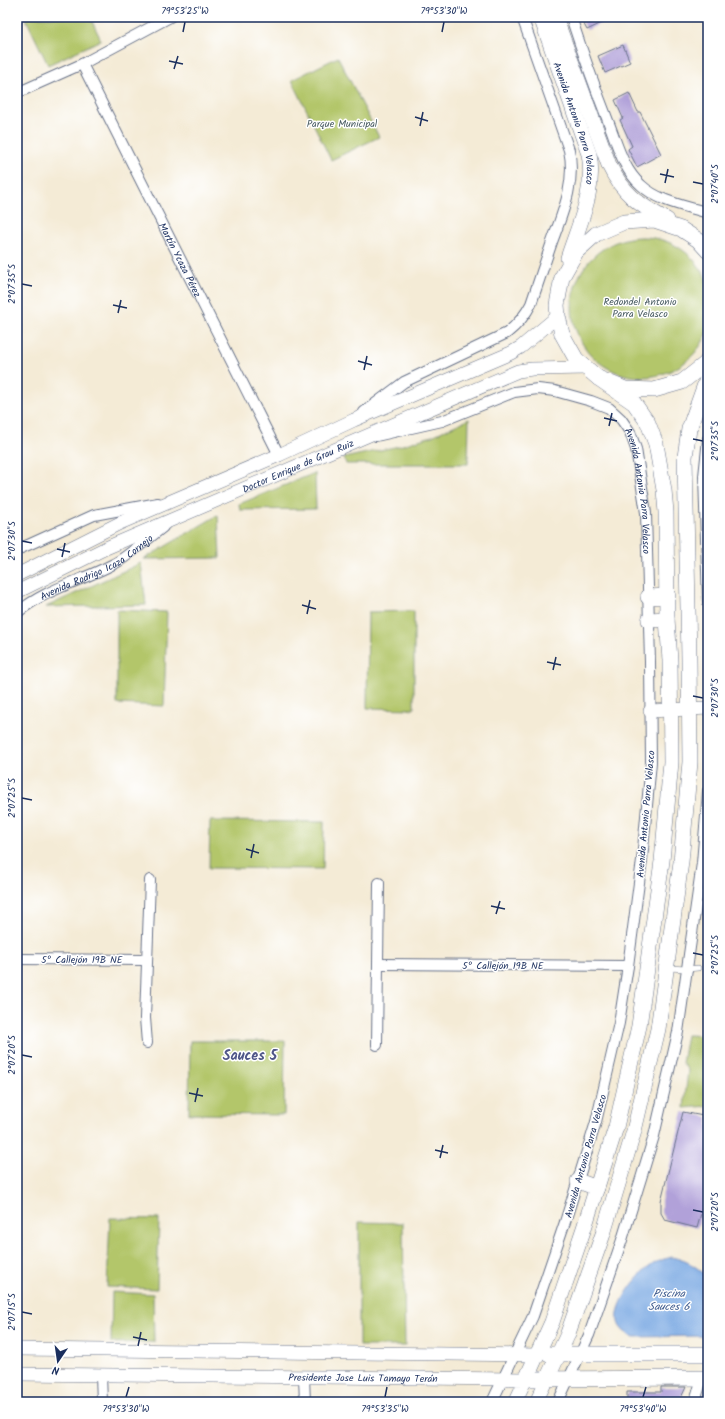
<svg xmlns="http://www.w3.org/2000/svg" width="725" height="1419" font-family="Kalam,sans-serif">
<rect width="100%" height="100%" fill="#fff"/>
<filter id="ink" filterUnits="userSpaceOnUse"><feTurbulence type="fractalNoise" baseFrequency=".025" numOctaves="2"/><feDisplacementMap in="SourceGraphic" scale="8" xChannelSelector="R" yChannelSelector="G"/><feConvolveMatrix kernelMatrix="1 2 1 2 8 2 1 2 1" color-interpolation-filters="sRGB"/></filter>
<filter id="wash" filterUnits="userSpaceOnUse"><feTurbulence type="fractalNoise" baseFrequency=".012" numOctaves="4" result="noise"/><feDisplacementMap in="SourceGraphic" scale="16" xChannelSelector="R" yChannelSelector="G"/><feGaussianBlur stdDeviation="0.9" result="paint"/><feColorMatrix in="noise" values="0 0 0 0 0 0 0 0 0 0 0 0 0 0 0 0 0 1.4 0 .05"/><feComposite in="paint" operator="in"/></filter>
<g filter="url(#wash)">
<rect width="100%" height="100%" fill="#f4ebd6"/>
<!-- green -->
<g fill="#b3c66a" stroke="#677a64">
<polygon points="25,17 90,17 101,40 48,65"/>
<polygon points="338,57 379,137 331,160 292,80"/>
<circle cx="642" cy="307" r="70"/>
<polygon points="469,419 468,464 346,464 344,458 399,446 432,436"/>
<polygon points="315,473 316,509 240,510 239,504"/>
<polygon points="218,515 220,558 144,559"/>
<polygon points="141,563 146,605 46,607"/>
<polygon points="117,610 167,612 164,706 117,704"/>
<polygon points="414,611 414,709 367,708 368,612"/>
<polygon points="210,821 324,822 323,869 209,868"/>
<polygon points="687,1035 708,1036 708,1106 684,1108 688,1070 682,1063"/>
<polygon points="190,1041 285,1041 284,1115 189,1114"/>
<polygon points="110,1218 159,1219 157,1289 107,1287"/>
<polygon points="359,1222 403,1223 405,1346 359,1346"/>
<polygon points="112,1292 153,1294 154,1342 111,1343"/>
</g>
<!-- water -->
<path fill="#78a7e2" stroke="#4a6ba0" d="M672 1257C688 1261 697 1266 708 1278V1336L634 1337C627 1334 620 1330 618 1322 614 1304 638 1274 652 1265 658 1260 665 1259 672 1257Z"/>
<g id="blocks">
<!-- building -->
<g fill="#b1a1d9">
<polygon points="580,17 614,17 587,30"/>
<polygon points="623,45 630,62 605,73 598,56"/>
<polygon points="629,93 638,112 640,112 661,154 637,167 628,149 632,146 620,120 623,118 615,100"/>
<polygon points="683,1112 708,1117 708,1189 697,1228 665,1220 661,1213 661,1201"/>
<polygon points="661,1387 686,1387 679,1402 627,1402 627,1392 661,1392"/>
</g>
</g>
</g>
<g filter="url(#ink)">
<use href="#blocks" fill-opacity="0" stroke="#677188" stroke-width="1"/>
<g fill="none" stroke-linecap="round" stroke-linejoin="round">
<defs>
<polyline id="service" points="668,968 687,969 698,968"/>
<g id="minor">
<path d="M571 17C583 54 596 90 610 126 618 147 624 170 641 185 659 202 686 206 708 213"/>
<path id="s1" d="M82 64 279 455"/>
<polyline points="17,93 82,64 170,17"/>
<path d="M364 412 404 382 507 333C518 324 525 316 531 304 538 283 545 263 552 242 563 212 576 182 569 150L522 17"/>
<path id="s2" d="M376 436 442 421 514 392 538 389 555 391 591 401 609 408 621 419 630 432 636 449 646 513 650 662 651 762 642 860 628 966 619 1023 596 1122 565 1222 533 1316 492 1402"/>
<polyline points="708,439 704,476 708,602"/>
<polyline points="17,550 94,515 158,503"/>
<path id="s3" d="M17 613C46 588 86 580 119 561 134 551 149 538 163 527"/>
<polyline points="17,959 146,960"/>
<polyline points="378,964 628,966"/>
<polyline points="147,1043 145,1018 150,880"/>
<polyline points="377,1045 379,883"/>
<polyline points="101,1375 102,1402"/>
<polyline points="304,1377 305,1402"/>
<polyline points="558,1402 589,1335 622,1240 654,1136 678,1032 702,863 708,791"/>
<polyline points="695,1402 702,1378"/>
</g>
<g id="tertiary">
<polyline points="17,575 120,523 279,455 354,420 511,353 521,347 558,316"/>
<path id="s4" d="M17 592 106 548 518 371 532 369 586 368"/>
<polyline points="650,711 708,708"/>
<polyline points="17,1349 537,1355"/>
<path id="s5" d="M17 1374 526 1379 515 1402"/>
<polyline points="536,1402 547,1379"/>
</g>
<g id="secondary">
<path id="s6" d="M541 17 589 154C596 190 579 224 568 258"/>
<path d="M555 17 609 165C623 194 639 205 667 220"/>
<polyline points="708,251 698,240 681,229 654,220 624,222 596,234 576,252 562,277 557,305 558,316 562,334 576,359 598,378 625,389 654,390 682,382 705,364 708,360"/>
<polyline points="598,378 634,403 648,423 656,444 664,490 666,512 667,619 670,660 671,762 662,861 639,1026 616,1127 584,1228 552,1322 526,1379 708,1378"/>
<polyline points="648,597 668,596"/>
<polyline points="649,620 667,619"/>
<polyline points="578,1181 597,1188"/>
<polyline points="549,1354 708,1354"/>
<polyline points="547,1379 567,1336 603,1234 634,1131 658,1029 681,862 690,762 689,659 685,457 689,429 708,376"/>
</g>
</defs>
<!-- service casing -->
<use href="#service" stroke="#677188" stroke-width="6"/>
<!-- minor casing -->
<use href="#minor" stroke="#677188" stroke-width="12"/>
<!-- tertiary casing -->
<use href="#tertiary" stroke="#677188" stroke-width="14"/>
<!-- secondary casing -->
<use href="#secondary" stroke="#677188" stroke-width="16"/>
<!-- service -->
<use href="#service" stroke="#fff" stroke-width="5"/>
<!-- minor -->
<use href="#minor" stroke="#fff" stroke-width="10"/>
<!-- tertiary -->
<use href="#tertiary" stroke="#fff" stroke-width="13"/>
<!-- secondary -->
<use href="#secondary" stroke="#fff" stroke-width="15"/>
</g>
</g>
<!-- ticks -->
<path fill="none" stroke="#1b2f5e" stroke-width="1.5" d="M183 32 185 22M442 32 444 22M169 61 183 64M174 69 178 56M415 117 428 121M420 126 423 112M660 174 674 177M693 182 703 184M665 183 668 169M22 284 32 286M113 305 127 308M118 313 121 300M358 361 372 365M364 370 367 356M604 418 617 421M609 426 612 413M693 439 703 441M22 541 32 543M57 549 70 552M62 557 65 543M302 605 316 609M307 614 310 600M547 662 561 665M553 670 556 657M693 696 703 698M22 798 32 800M246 849 259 853M251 858 254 844M491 906 505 909M496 914 500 901M693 953 703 955M22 1055 32 1057M189 1093 203 1096M195 1102 198 1088M435 1150 448 1153M440 1158 443 1145M693 1210 703 1212M22 1312 32 1314M133 1337 147 1340M138 1346 141 1332M126 1397 129 1387M385 1397 387 1387M643 1397 646 1387"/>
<g text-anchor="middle" stroke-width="3" stroke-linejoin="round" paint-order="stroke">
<!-- park labels -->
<g font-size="10" fill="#495c62" stroke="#fff">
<text x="342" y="127">Parque Municipal</text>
<text x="640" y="305">Redondel Antonio<tspan x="640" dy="12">Parra Velasco</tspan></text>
</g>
<!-- street labels -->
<g font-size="10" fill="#1b2f5e" stroke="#fff">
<text dy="4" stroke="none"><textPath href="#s6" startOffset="112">Avenida Antonio Parra Velasco</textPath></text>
<text dy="4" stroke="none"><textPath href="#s1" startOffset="219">Martín Ycaza Pérez</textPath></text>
<text dy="4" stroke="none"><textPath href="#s4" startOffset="308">Doctor Enrique de Grau Ruiz</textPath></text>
<text dy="4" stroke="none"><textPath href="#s2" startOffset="335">Avenida Antonio Parra Velasco</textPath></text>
<text dy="4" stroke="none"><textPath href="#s3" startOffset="92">Avenida Rodrigo Icaza Cornejo</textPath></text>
<text transform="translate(645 814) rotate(-85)" y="4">Avenida Antonio Parra Velasco</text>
<text x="82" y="963">5º Callejón 19B NE</text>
<text x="503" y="969">5º Callejón 19B NE</text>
<text transform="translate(585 1156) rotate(-74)" y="4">Avenida Antonio Parra Velasco</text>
<text dy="4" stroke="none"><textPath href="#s5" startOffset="346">Presidente Jose Luis Tamayo Terán</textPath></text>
</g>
<!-- water labels -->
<g font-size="11" font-style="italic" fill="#3c598c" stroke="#fff">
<text x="669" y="1297">Piscina<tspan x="669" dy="13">Sauces 6</tspan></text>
</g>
<!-- district labels -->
<g font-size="14" font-weight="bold" fill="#505789" stroke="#fff">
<text x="250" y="1060">Sauces 5</text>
</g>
</g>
<!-- margin -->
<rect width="725" height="1419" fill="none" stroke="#fff" stroke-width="44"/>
<!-- north arrow -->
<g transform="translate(58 1361) rotate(193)" stroke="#ffffff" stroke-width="3" paint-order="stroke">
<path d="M0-3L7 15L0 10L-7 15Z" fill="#1b2f5e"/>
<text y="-6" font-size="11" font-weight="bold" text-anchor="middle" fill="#1b2f5e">N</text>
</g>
<rect x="22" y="22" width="681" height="1375" fill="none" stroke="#1b2f5e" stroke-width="1.5"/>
<g font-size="10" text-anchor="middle" fill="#1b2f5e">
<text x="185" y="14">79°53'25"W</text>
<text x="444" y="14">79°53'30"W</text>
<text transform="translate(714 184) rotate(-90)" y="4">2°07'40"S</text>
<text transform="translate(11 284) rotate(-90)" y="4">2°07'35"S</text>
<text transform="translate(714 441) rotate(-90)" y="4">2°07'35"S</text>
<text transform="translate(11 541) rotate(-90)" y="4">2°07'30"S</text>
<text transform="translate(714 698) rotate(-90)" y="4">2°07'30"S</text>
<text transform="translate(11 798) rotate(-90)" y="4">2°07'25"S</text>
<text transform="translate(714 955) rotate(-90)" y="4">2°07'25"S</text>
<text transform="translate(11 1055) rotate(-90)" y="4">2°07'20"S</text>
<text transform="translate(714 1212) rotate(-90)" y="4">2°07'20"S</text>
<text transform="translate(11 1312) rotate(-90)" y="4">2°07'15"S</text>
<text x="126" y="1412">79°53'30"W</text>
<text x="385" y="1412">79°53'35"W</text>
<text x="643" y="1412">79°53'40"W</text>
</g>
</svg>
